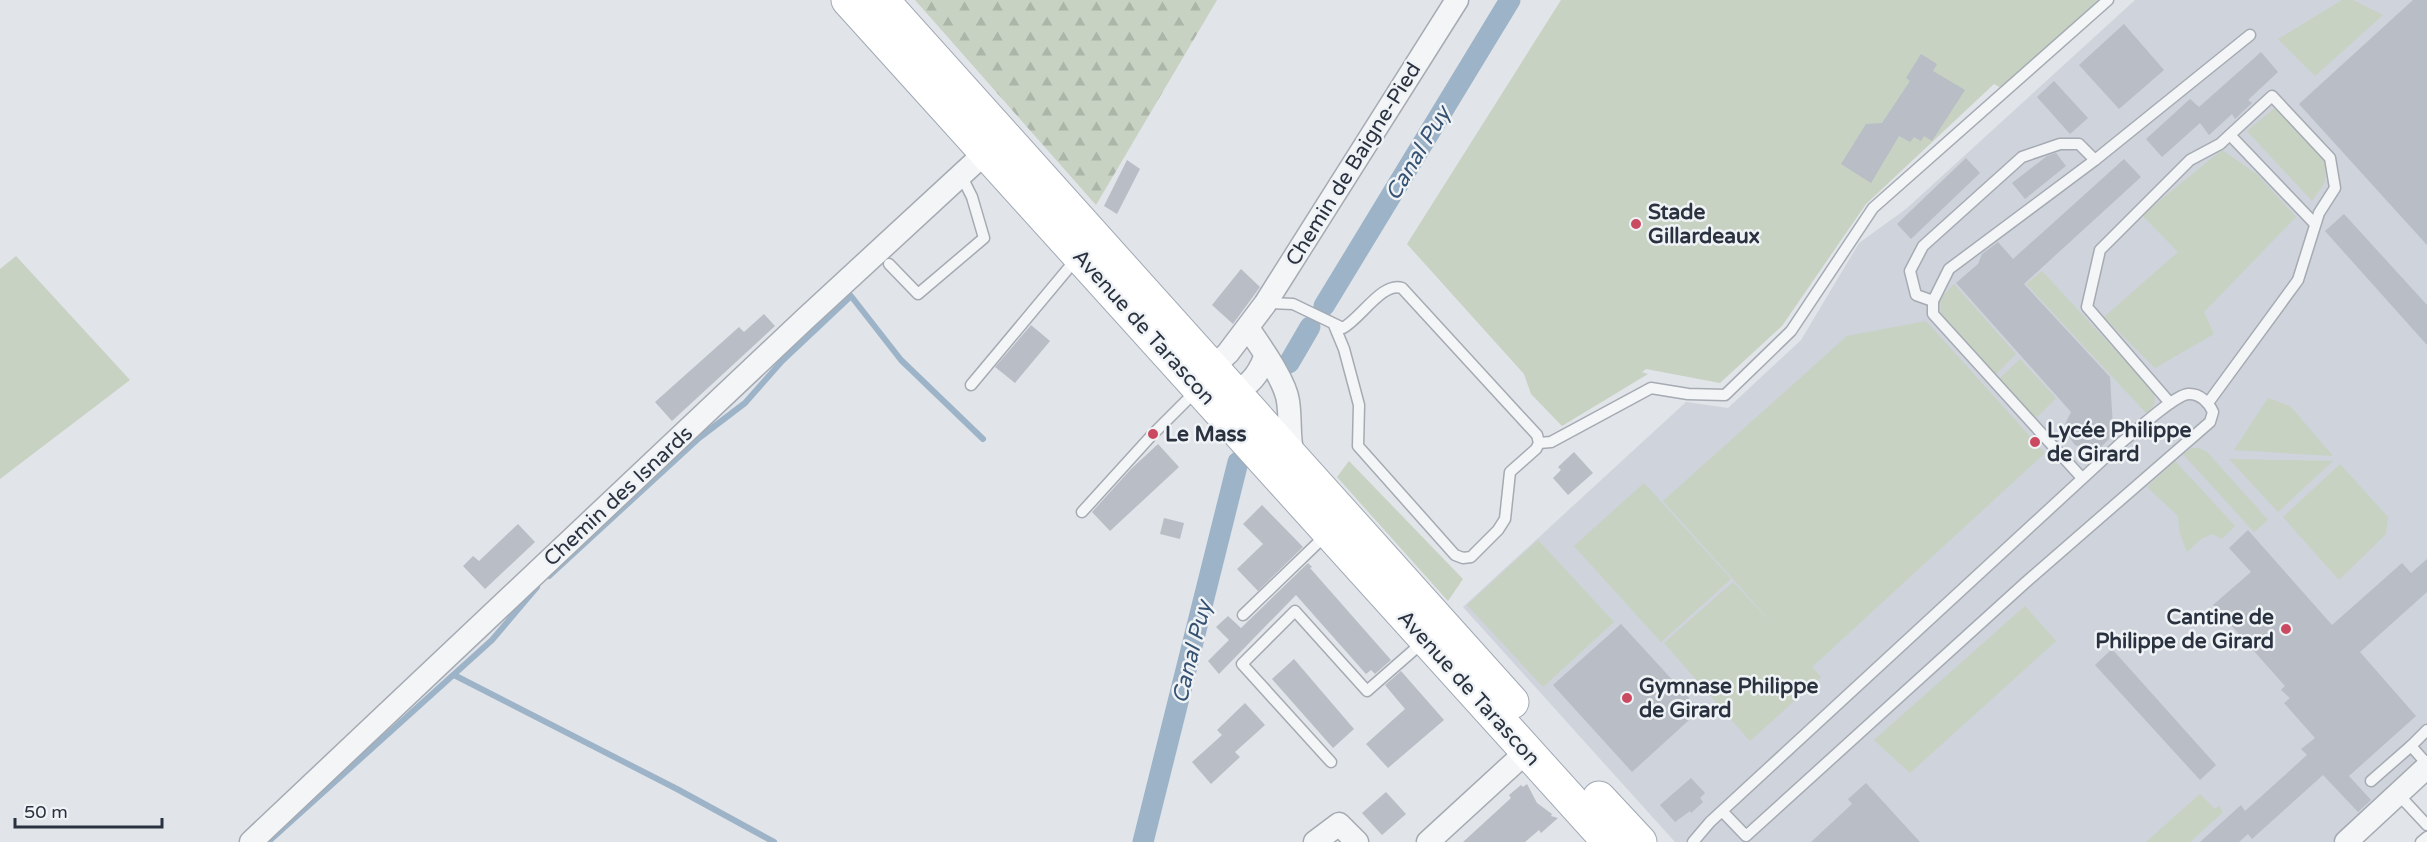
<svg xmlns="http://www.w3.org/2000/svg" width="2427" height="842" font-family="'Varela Round',sans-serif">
<defs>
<pattern id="forest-firs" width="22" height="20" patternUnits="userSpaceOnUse" patternTransform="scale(1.5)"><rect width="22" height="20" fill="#c7d2c2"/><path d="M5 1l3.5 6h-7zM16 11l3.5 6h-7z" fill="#abb5a8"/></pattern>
</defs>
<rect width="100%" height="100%" fill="#e1e4e9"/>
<!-- built -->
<polygon fill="#cfd3db" points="2135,0 2427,0 2427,760 2337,842 1675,842 1463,607 1686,402 1728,408 1801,340 1859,243 1906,209"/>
<!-- green -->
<g fill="#c7d2c2">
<polygon points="1561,0 2100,0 2001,88 1994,84 1866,204 1782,326 1720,383 1646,369 1642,372 1648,374 1562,426 1531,394 1524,374 1407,244"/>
<polygon points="2342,0 2353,0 2383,15 2315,76 2278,39"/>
<polygon points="2276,107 2326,163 2325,182 2312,201 2247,131"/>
<polygon points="2222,150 2258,175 2296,217 2204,312 2214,334 2155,368 2104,317 2178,252 2142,215"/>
<polygon points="16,256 130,380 0,479 0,269"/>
<path d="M2042 271 2152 390C2157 401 2155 405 2147 414L2026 284Z"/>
<polygon points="1954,284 2016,354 1995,375 1941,315 1940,299"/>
<polygon points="1926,321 2045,453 1812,667 1821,677 1750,741 1664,643 1733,582 1783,635 1663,501 1847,336"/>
<polygon points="2020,359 2056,398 2035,419 1999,379"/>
<polygon points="2268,398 2290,406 2333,456 2234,450"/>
<polygon points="2192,448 2199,448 2207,452 2268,520 2254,532 2183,454"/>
<polygon points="2229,459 2333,461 2278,512"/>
<polygon points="1349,461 1463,579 1448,601 1337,477"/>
<polygon points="2175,461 2235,526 2222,539 2212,534 2201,539 2187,552 2180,534 2178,516 2147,487"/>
<polygon points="2340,464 2388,517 2386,534 2339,580 2283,517"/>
<polygon points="1644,483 1731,579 1661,642 1574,546"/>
<polygon points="1538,540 1614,622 1543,687 1467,605"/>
<polygon points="2025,606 2056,641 1910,773 1874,740"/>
<polygon points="2200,794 2215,809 2219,806 2223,812 2190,842 2146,842"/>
</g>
<!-- forest -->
<polygon fill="url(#forest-firs)" points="915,0 1217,0 1096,205"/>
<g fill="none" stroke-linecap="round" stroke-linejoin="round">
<!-- stream -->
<g stroke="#9db3c8" stroke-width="6">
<polyline points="549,576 699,438 745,403 782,361 851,296 901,360 983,439"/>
<polyline points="454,675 677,789 774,842"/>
<polyline points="268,842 492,640 537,587"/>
</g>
<!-- canal -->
<g stroke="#9db3c8" stroke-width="21">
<polyline points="1324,306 1510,0"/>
<polyline points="1289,363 1310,327"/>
<polyline points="1143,842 1238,462"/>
</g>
</g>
<!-- building -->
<g fill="#b8bdc6">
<polygon points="2413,0 2427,0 2427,245 2299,104"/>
<polygon points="2124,24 2164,70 2119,109 2079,65"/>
<polygon points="2261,52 2278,72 2248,100 2252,103 2235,119 2232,114 2209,135 2200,123 2162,157 2146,139 2190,99 2199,107"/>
<polygon points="1921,54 1937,64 1933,71 1965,90 1932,141 1924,136 1921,141 1914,137 1910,142 1899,136 1871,183 1841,164 1866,124 1882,123 1910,81 1906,78"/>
<polygon points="2054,81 2088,118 2070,134 2037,97"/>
<polygon points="2056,153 2066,166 2025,199 2012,183 2047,156"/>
<polygon points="1966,158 1980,173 1911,239 1897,224"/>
<polygon points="2124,159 2141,177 2024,284 2110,377 2113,428 2109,439 2099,449 2090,450 2075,445 2066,433 2065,424 2071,412 1956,283 1978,264 1982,254 1998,242 2013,259"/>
<polygon points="1127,160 1140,169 1117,214 1104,206"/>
<polygon points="2344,214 2427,305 2427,345 2325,231"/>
<polygon points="1241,269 1260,287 1233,324 1212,305"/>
<polygon points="764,314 775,326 672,421 655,402 739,327 744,332"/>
<polygon points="1031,325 1050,341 1015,383 995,367"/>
<polygon points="1158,444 1179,467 1110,531 1092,512 1131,469"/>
<polygon points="1574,452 1593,473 1568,495 1553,478 1561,470 1558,467"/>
<polygon points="1262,505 1303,547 1258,591 1237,569 1263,544 1243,524"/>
<polygon points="1164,518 1184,523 1180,539 1160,534"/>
<polygon points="518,524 535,542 485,589 463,566 473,556 479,561"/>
<polygon points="2248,530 2332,625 2402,563 2411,573 2427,559 2427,592 2360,652 2416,716 2349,776 2371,800 2358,812 2323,775 2252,839 2248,834 2239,842 2200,842 2241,805 2245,811 2307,755 2301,749 2315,738 2284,703 2290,698 2281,690 2285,686 2213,605 2251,572 2229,548"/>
<polygon points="1308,563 1312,567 1310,568 1391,660 1375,674 1371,670 1366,674 1296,595 1219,674 1208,661 1229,640 1216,627 1228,616 1241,628"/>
<polygon points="1621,624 1700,710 1632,772 1553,685"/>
<polygon points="2112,649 2216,765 2200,780 2095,665"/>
<polygon points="1294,659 1354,729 1333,748 1272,679"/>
<polygon points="1401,671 1444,720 1388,768 1366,744 1405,709 1385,685"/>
<polygon points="1245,703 1265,725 1235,752 1240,757 1211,784 1192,762 1222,735 1217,730"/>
<polygon points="1691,778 1705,793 1700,798 1703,802 1691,813 1690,811 1675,822 1660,805"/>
<polygon points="1866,783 1920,842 1811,842 1852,804 1848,799"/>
<polygon points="1527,784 1537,803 1552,814 1551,816 1558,818 1541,833 1539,830 1525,842 1463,842 1511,798 1509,795 1521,785 1523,787"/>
<polygon points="1386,792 1406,814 1382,835 1362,813"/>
</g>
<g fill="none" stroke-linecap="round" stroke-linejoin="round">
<defs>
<g id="service">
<polyline points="2230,135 2315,224"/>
<polyline points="889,264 918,294 984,238 972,197 961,175"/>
<polyline points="1933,301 1916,295 1910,271 1923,246 2022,157 2060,144 2079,144 2095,160"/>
<path d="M1267 303 1293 304 1343 328C1361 318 1383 281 1402 288L1537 435 1539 443 1536 449 1510 472 1505 519 1498 530 1471 557 1463 558 1455 555 1358 446 1359 405 1344 349 1334 325"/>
<polyline points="971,385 1077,258"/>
<polyline points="2170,403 2087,307 2100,250 2190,160 2220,144 2272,96 2330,158 2335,188 2319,213 2298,280 2208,403"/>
<polyline points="1539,443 1551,442 1651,388 1688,394 1725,395 1791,331 1873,208 2108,0"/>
<polyline points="2082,478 1933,314 1933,301 1949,269 2095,160 2250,35"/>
<polyline points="1082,512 1152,435 1196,391"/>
<polyline points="1243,615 1326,535"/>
<polyline points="2411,746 2427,730"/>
<polyline points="1331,762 1242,664 1295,611 1367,691 1423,642"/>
<polyline points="2371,781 2411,746 2427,764"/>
<polyline points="2398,794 2427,825"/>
<path d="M1693 842 1710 822 2122 442C2135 432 2173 396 2188 394 2200 393 2209 403 2213 412L2210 422 2025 583 1746 836 1722 811"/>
<polyline points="2421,842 2427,837"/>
</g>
<g id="minor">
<path d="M1248 328C1260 346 1285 380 1288 401 1291 421 1288 436 1293 456"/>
<polyline points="1210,382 1212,368 1228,353 1265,304 1457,0"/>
<path d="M1223 396C1246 389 1257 379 1265 357"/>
<polyline points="251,842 805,319 986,152"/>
<polyline points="1315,842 1339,824 1357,842"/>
<polyline points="1428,842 1526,752"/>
<polyline points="2346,842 2427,767"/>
</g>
<g id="primary">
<polyline points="848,0 1609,842"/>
<polyline points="882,0 1512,702"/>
<polyline points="1599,798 1640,842"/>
</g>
</defs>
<!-- service casing -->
<use href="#service" stroke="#a6abb3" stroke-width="13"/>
<!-- minor casing -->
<use href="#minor" stroke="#a6abb3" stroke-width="25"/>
<!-- primary casing -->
<use href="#primary" stroke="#a0a9b4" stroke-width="35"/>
<!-- service -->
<use href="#service" stroke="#f3f5f7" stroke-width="10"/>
<!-- minor -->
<use href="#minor" stroke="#f3f5f7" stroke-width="22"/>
<!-- primary -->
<use href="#primary" stroke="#fff" stroke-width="33"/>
</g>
<!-- markers -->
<g fill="#c94a61" stroke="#f0f3f6" stroke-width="2">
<circle cx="1636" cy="224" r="6"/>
<circle cx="1153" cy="434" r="6"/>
<circle cx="2035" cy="442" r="6"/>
<circle cx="2286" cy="629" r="6"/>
<circle cx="1627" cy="698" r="6"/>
</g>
<g text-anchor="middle" stroke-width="5" stroke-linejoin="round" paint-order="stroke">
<!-- street labels -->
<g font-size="21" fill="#2a3240" stroke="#f0f3f6">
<text transform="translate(1353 164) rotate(-58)" y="7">Chemin de Baigne-Pied</text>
<text transform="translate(1144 327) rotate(48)" y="7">Avenue de Tarascon</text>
<text transform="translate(618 496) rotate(-43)" y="7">Chemin des Isnards</text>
<text transform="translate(1469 688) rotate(48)" y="7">Avenue de Tarascon</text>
</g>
<!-- poi labels -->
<g font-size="21" font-weight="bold" fill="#2a3240" stroke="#f0f3f6" text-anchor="start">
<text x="1648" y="219">Stade<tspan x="1648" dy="24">Gillardeaux</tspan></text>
<text x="2047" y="437">Lycée Philippe<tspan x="2047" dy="24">de Girard</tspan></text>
<text x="1165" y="441">Le Mass</text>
<text x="2274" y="624" text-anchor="end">Cantine de<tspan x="2274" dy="24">Philippe de Girard</tspan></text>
<text x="1639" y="693">Gymnase Philippe<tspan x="1639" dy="24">de Girard</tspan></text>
</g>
<!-- water labels -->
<g font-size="22" font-style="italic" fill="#355272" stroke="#f0f3f6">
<text transform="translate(1417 153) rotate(-59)" y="8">Canal Puy</text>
<text transform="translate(1191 652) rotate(-76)" y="8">Canal Puy</text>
</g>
</g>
<!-- scale -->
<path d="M15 818v9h147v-9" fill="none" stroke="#2a3240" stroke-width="3"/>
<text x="24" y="818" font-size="18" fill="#2a3240" stroke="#f0f3f6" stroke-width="4.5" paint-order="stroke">50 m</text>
</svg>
